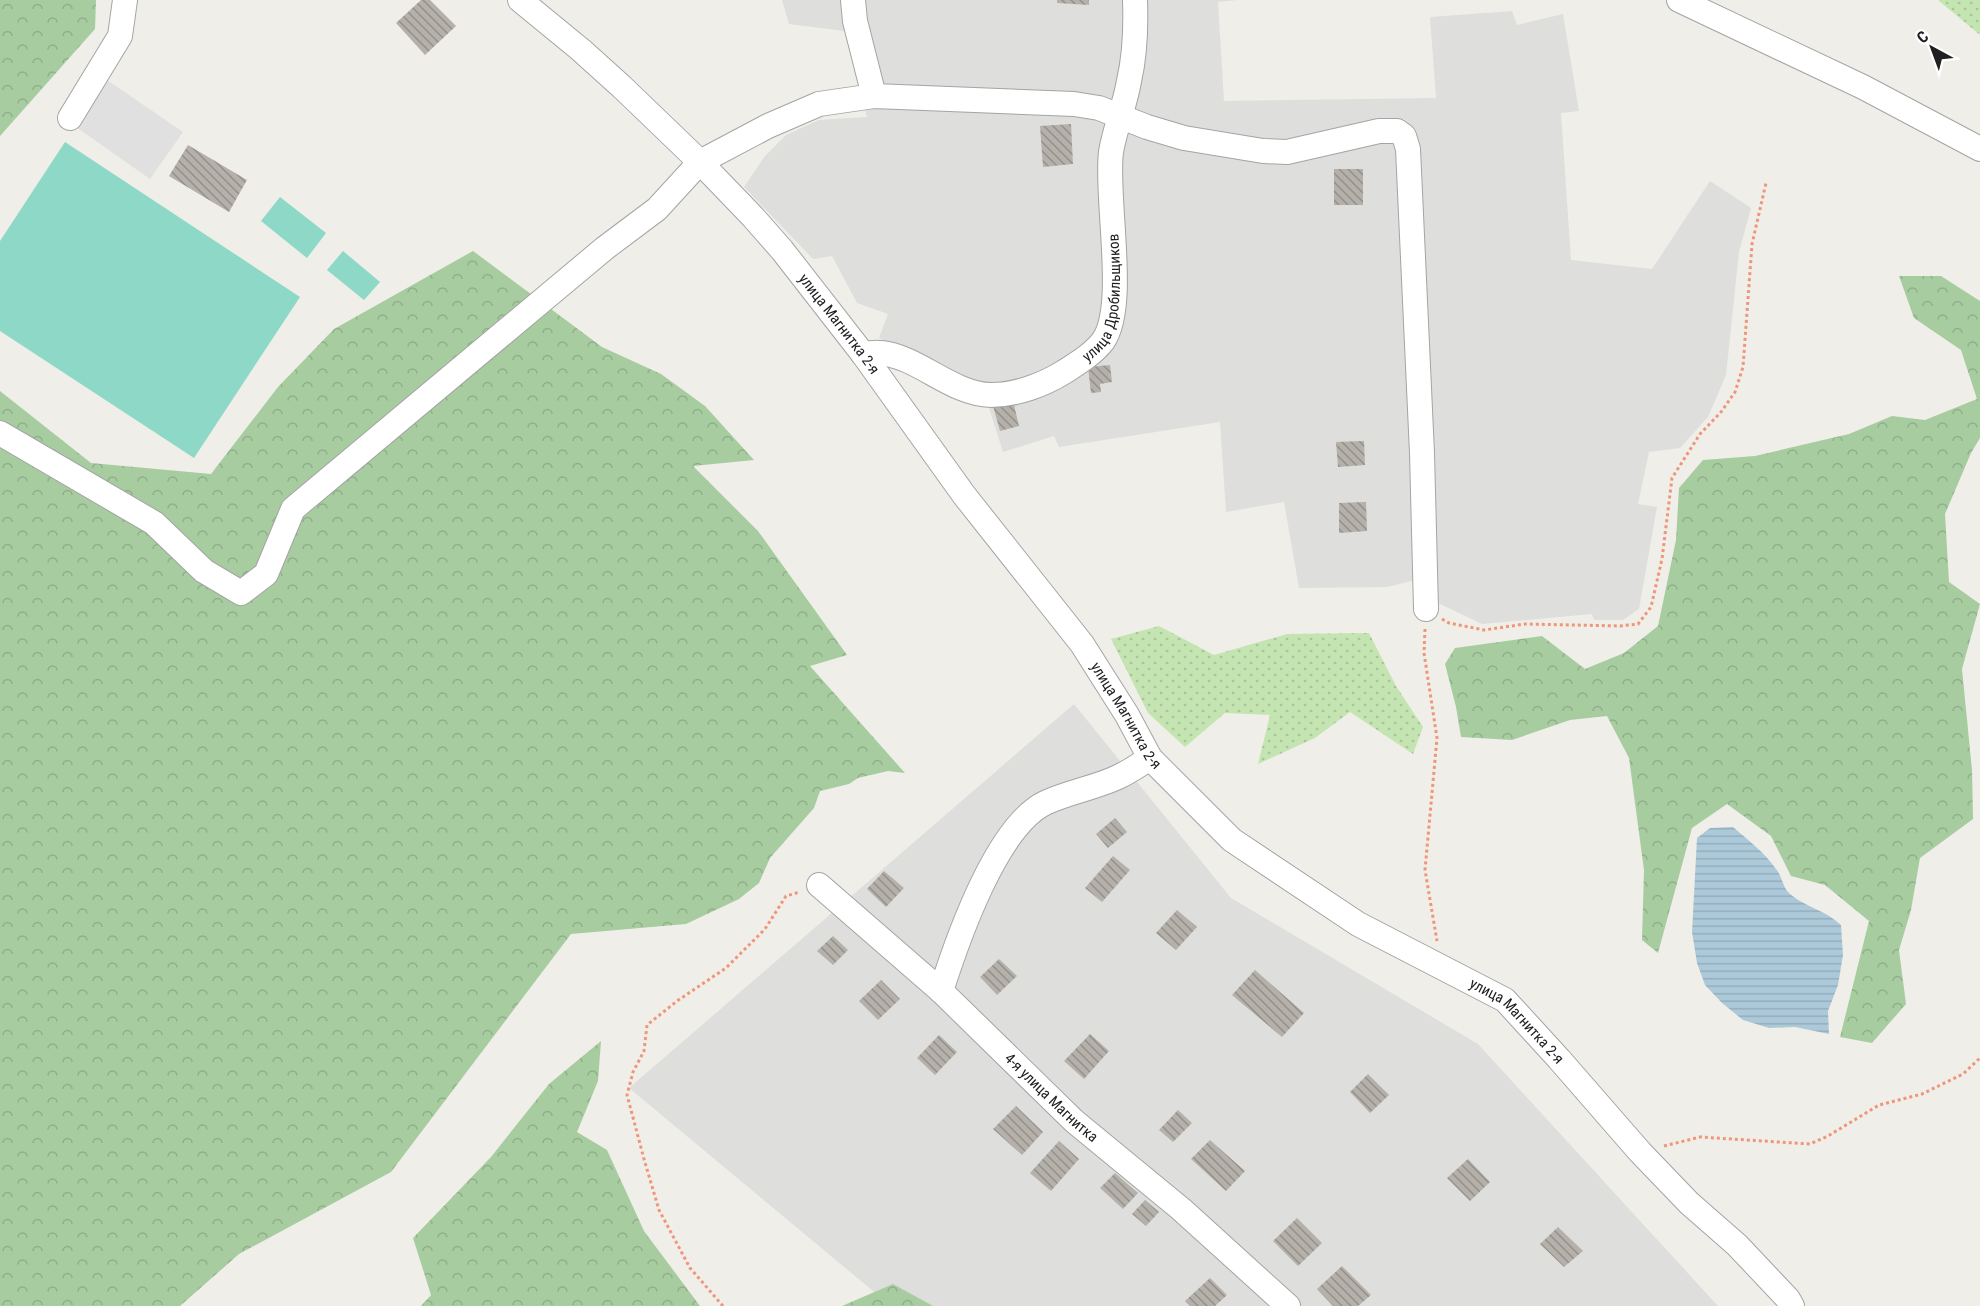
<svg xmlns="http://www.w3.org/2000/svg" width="1980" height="1306" font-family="'Roboto Condensed',sans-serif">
<defs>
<pattern id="grass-dots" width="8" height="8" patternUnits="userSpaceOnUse" patternTransform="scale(1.5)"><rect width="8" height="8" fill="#c4e5b2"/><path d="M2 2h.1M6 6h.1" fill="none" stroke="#a8c499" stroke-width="1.8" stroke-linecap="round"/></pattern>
<pattern id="forest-crowns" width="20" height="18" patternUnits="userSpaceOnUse" patternTransform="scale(1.5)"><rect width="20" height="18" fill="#a7cca0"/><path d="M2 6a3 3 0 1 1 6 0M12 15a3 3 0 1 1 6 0" fill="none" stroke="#8faf8a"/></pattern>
<pattern id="water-rules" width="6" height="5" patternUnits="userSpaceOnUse" patternTransform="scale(1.5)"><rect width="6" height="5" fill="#acc9da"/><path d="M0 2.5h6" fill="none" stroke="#94acbb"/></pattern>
<pattern id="building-back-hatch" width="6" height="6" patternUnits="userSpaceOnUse" patternTransform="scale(1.5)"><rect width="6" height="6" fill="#b5b1aa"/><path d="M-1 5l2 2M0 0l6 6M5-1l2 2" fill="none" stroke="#93908a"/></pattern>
</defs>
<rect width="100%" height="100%" fill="#f0eee8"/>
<!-- residential -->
<g fill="#dededd">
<polygon points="782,0 1237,0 1218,2 1224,101 1436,98 1430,17 1512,11 1517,25 1563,14 1579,111 1561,113 1571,260 1652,269 1710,181 1751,208 1739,252 1726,375 1708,417 1680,448 1649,452 1638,504 1657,507 1639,609 1623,620 1594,620 1592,614 1482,624 1438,603 1416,580 1387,587 1299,588 1284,502 1226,512 1220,422 1059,447 1054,436 1003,452 982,386 954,380 879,338 888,314 857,303 832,256 813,259 744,187 765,156 786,135 819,120 867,117 845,31 789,24"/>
<polygon points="1074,704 1231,898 1478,1044 1718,1306 891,1306 629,1088"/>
</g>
<!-- grass -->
<g fill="url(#grass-dots)">
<polygon points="1938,0 1980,0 1980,35"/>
<polygon points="1159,626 1214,655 1287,634 1369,633 1396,686 1423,727 1413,754 1350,712 1315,738 1258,764 1270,715 1225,713 1185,747 1148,713 1111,639"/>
</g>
<!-- forest -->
<g fill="url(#forest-crowns)">
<polygon points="0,0 96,0 95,29 0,136"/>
<polygon points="473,251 602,347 661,374 705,406 754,460 693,466 758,531 847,655 810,666 905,773 888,771 858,778 849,784 820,791 814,808 770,858 759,883 739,899 686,924 571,934 391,1172 239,1254 180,1306 0,1306 0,391 91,463 211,474 278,387 334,329"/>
<polygon points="1899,276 1941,276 1980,301 1980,438 1971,453 1945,514 1949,582 1980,604 1962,669 1972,770 1973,819 1920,858 1911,910 1899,950 1906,1004 1872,1043 1840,1037 1869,921 1825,885 1791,876 1771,836 1727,804 1692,828 1658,953 1642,940 1644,870 1629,758 1607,716 1570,720 1512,740 1461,737 1456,707 1445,664 1455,648 1542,636 1585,669 1624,653 1658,626 1676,540 1679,488 1703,460 1755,456 1849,434 1892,416 1925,420 1977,399 1961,350 1914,318"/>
<polygon points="601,1041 598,1081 577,1132 607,1150 644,1231 700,1306 421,1306 431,1295 413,1238 491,1157 549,1084"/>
<polygon points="893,1284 933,1306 842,1306"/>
</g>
<!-- pitch -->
<g fill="#8dd8c6">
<polygon points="65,142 300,297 194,458 0,331 0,241"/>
<polygon points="280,197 326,233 307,258 261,221"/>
<polygon points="343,251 380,282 364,300 327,270"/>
</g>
<!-- parking -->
<polygon fill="#e0e0e0" points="91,69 183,132 150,179 59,115"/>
<!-- water -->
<path fill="url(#water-rules)" d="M1733 827C1748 840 1765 853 1776 869 1782 876 1783 888 1789 893 1806 908 1824 909 1841 925L1843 955 1838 985 1828 1011 1829 1034 1795 1027 1769 1028 1743 1020 1722 1003 1705 985 1697 963 1692 932 1697 838 1710 828Z"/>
<!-- building -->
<g fill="url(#building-back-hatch)">
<polygon points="421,0 430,0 456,26 425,55 396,23"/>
<polygon points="1057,0 1089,0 1089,5 1057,3"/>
<polygon points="1071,124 1073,164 1043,167 1040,126"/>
<polygon points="188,145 247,180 229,212 169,176"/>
<rect x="1334" y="169" width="29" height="36"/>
<polygon points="1110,365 1112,382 1100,384 1101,392 1091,393 1088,367"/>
<polygon points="1013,401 1019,426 1000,431 993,406"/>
<polygon points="1364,441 1365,465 1338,467 1336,442"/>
<polygon points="1366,502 1367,531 1339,533 1339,503"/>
<polygon points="1115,818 1127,832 1108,848 1096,834"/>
<polygon points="1113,856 1130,870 1102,902 1085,888"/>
<polygon points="884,871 904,888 886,907 867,889"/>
<polygon points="1177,910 1197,927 1176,950 1156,933"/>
<polygon points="833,936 848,950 833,965 817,951"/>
<polygon points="999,959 1017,976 997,995 980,977"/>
<polygon points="1255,970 1304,1013 1282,1037 1232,995"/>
<polygon points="881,980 900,999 878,1020 859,1001"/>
<polygon points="1090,1034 1109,1051 1084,1079 1064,1061"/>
<polygon points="939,1035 957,1052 935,1075 917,1058"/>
<polygon points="1368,1074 1389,1095 1370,1113 1350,1092"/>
<polygon points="1016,1106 1043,1132 1022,1155 993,1129"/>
<polygon points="1178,1110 1192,1123 1173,1142 1159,1130"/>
<polygon points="1210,1140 1245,1171 1226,1191 1191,1159"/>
<polygon points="1059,1141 1079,1159 1051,1191 1030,1173"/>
<polygon points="1468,1159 1490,1182 1470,1201 1447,1178"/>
<polygon points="1115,1173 1138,1193 1123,1209 1100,1188"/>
<polygon points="1145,1200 1159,1212 1146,1226 1132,1214"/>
<polygon points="1297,1218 1322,1243 1298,1266 1273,1241"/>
<polygon points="1558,1227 1583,1251 1564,1267 1540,1244"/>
<polygon points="1342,1266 1371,1295 1358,1306 1333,1306 1317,1289"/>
<polygon points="1210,1278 1227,1295 1215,1306 1190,1306 1185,1301"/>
</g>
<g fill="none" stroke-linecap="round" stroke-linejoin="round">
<defs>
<g id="minor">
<path id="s1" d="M520 0 581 50 622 87 700 162 753 217 782 250 863 354 964 495 1082 644 1127 715 1150 758 1232 840 1358 924 1505 1000 1559 1059 1640 1152 1689 1203 1737 1245 1788 1299 1792 1306"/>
<polyline points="853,0 855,21 874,96"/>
<polyline points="1679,0 1863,87 1980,149"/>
<polyline points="70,118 120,36 125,0"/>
<path id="s2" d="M863 354C869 353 876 352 881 353 919 357 951 394 991 395 1016 395 1043 385 1064 372 1078 363 1093 354 1103 341 1128 306 1105 197 1111 152 1115 128 1125 105 1129 81 1135 55 1136 27 1135 0"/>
<polyline points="0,433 154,523 204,571 241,593 266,574 293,509 605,248 657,209 700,162 768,126 819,104 874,96 1074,104 1099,108 1147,127 1184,138 1263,151 1287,152 1379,131 1397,131 1404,136 1408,149 1422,453 1426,609"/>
<path id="s3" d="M819 885 941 991 1074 1121 1181 1209 1288 1306"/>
<path d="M941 991C957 941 996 827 1045 803 1068 792 1095 788 1118 777 1129 772 1139 765 1150 758"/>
</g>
</defs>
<!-- minor casing -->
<use href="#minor" stroke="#a4a4a4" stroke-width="26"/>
<!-- path -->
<g stroke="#ef967a" stroke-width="3" stroke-dasharray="3 3" stroke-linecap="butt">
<polyline points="1442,619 1449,623 1484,630 1525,624 1620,626 1638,624 1651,607 1662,559 1672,478 1700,434 1721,412 1735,392 1743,367 1752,244 1766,183"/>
<polyline points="1425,629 1424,653 1437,738 1425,870 1437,941"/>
<polyline points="1664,1146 1700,1137 1810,1144 1828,1136 1879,1105 1922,1094 1963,1074 1980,1058"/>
<polyline points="723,1306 690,1268 659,1210 644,1159 627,1095 633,1072 644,1051 647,1025 677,1001 726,968 765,929 786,896 800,892"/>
</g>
<!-- minor -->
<use href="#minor" stroke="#fff" stroke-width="24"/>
</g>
<g text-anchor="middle" stroke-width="5" stroke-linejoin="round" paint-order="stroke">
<!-- street labels -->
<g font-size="15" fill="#202020" stroke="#fff">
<text dy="5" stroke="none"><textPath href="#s2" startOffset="306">улица Дробильщиков</textPath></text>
<text dy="5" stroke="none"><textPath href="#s1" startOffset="456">улица Магнитка 2-я</textPath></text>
<text dy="5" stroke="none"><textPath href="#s1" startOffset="942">улица Магнитка 2-я</textPath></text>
<text dy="5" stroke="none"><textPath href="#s1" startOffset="1446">улица Магнитка 2-я</textPath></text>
<text dy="5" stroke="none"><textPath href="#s3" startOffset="315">4-я улица Магнитка</textPath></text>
</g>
</g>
<!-- north arrow -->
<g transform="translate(1932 48) rotate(319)" stroke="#ffffff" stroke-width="4.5" paint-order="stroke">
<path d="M0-4.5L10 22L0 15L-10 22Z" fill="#202020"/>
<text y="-9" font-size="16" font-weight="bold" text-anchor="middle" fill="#202020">С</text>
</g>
</svg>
